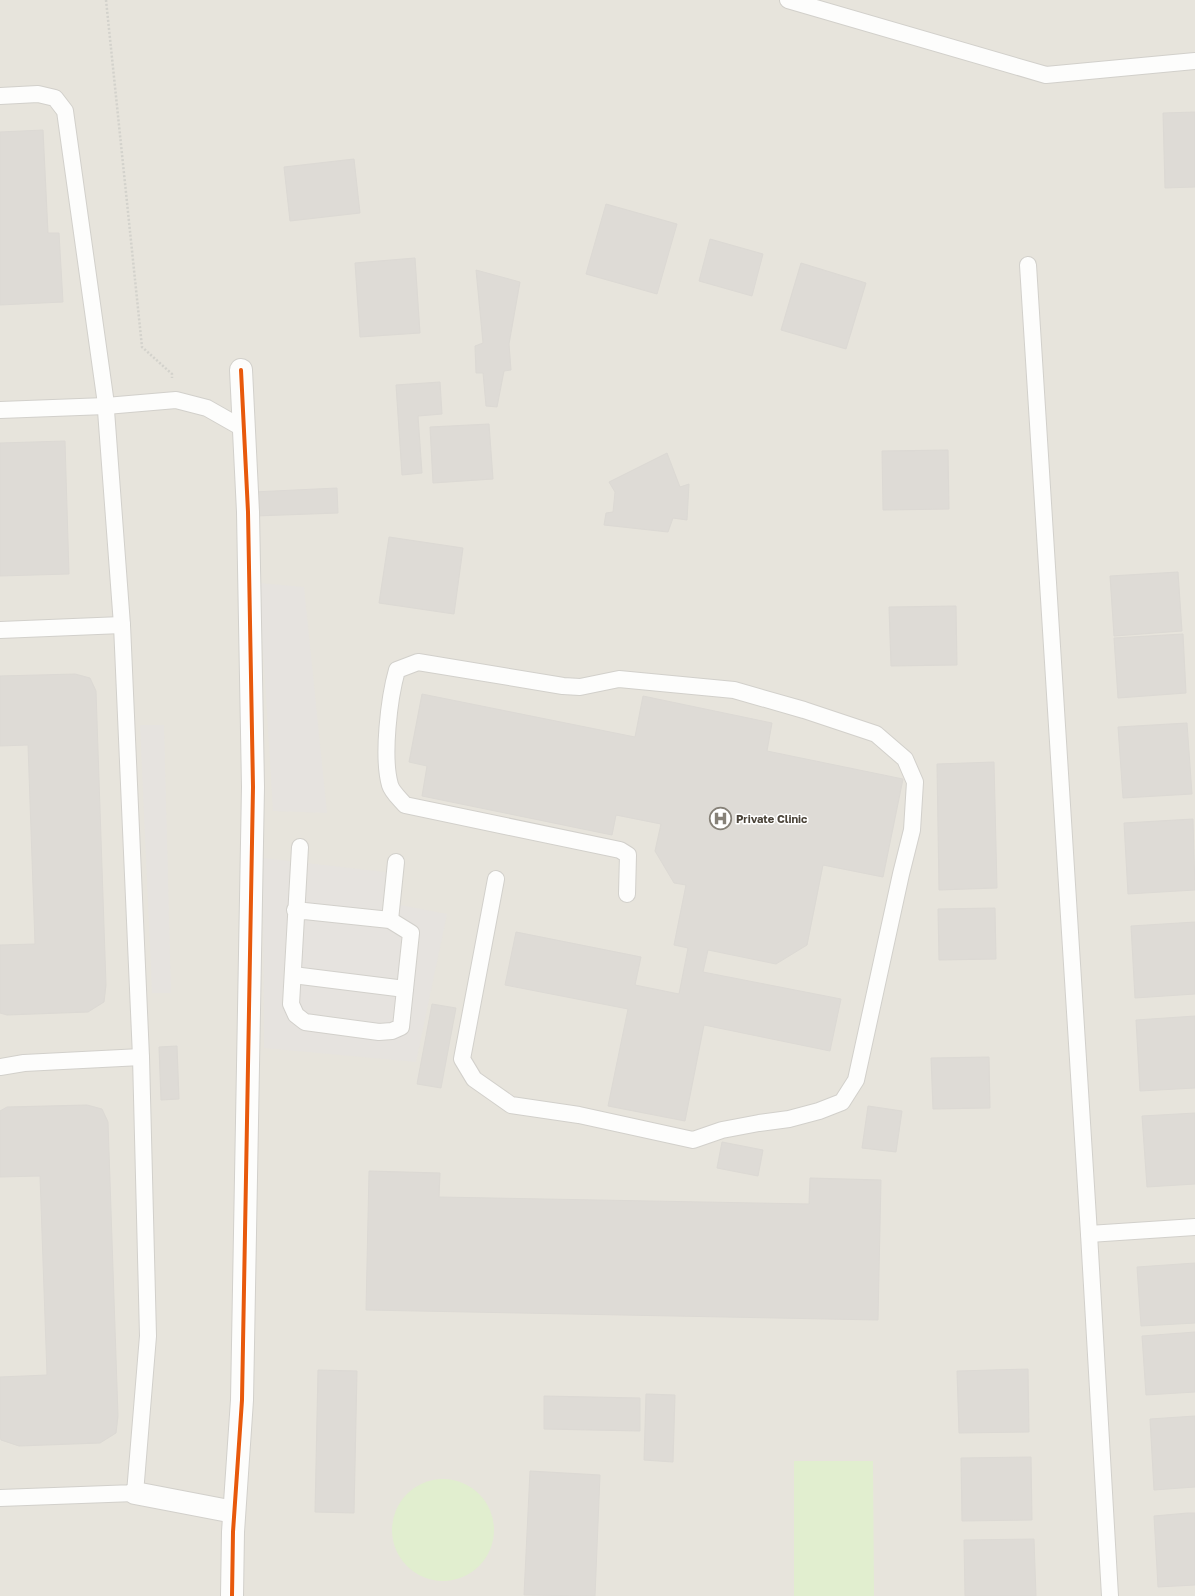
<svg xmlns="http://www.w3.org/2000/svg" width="1195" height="1596" font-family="'Golos Text',sans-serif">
<rect width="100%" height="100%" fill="#f4f2ee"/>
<!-- residential -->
<rect fill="#e7e4dc" x="0" y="0" width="1195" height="1596"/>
<!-- green -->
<g fill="#e1eecf">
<polygon points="794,1461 873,1461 874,1596 794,1596"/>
<circle cx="443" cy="1530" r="51"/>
</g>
<!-- parking -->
<g fill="#e6e3df">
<polygon points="259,583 304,587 327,813 273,811"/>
<polygon points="140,725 164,725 171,993 152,993"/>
<polygon points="263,858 394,873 395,904 447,914 416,1062 264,1048"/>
</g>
<!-- building -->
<g fill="#dedbd6" stroke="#dcd9d4">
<polygon points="1195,112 1195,187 1165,188 1163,113"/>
<polygon points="43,130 48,233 59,233 63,302 0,305 0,132"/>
<polygon points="354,159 360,213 290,221 284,167"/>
<polygon points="606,204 677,224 657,294 586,274"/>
<polygon points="710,239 763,254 752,296 699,281"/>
<polygon points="415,258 420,333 360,337 355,263"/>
<polygon points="801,263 866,283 846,349 781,330"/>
<polygon points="476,270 520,282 509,344 511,370 504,371 497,407 486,406 483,373 476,373 475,346 483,343"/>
<polygon points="440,382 442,414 418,416 422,473 402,475 396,385"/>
<polygon points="489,424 493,479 433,483 430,427"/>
<polygon points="65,441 69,574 0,576 0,443"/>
<polygon points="948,450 949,509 883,510 882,451"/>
<polygon points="667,453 680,487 689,484 687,520 673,518 668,532 604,525 606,513 613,512 615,492 609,482"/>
<polygon points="337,488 338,513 255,516 253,492"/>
<polygon points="389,537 463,548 454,614 379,603"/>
<polygon points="1178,572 1182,631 1114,636 1110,576"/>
<polygon points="956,606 957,665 891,666 889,607"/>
<polygon points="1183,634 1186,693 1118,698 1114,638"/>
<polygon points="75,674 90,678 96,691 106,985 104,1002 88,1012 7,1015 0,1013 0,945 35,944 28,745 0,746 0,676"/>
<polygon points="422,694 635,737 643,696 772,723 767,751 903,779 883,877 823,865 807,945 776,964 708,950 703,972 841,999 830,1051 704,1025 685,1121 608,1106 628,1009 505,985 516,932 641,957 635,985 679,994 688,948 674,945 686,885 674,883 655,851 661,824 616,815 612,835 422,796 427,766 409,762"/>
<polygon points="1187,723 1192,794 1123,798 1118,727"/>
<polygon points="994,762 997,888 939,890 937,764"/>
<polygon points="1193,819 1195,890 1128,894 1124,823"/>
<polygon points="995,908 996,959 939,960 938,909"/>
<polygon points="1195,922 1195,994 1135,998 1131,926"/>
<polygon points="432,1004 456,1008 441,1088 417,1084"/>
<polygon points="1195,1016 1195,1088 1140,1091 1136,1020"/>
<polygon points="177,1046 179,1099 161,1100 159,1047"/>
<polygon points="989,1057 990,1108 933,1109 931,1058"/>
<polygon points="87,1105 102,1109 108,1122 118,1416 116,1433 100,1443 19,1446 1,1440 0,1438 0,1377 47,1375 40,1176 0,1177 0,1111 7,1107"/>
<polygon points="868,1106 902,1111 896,1152 862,1148"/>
<polygon points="1195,1113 1195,1184 1147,1187 1142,1116"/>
<polygon points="722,1142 763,1150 758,1176 717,1168"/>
<polygon points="369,1171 440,1173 439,1197 809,1204 810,1178 881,1180 878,1320 366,1310"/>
<polygon points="1195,1263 1195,1323 1141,1326 1137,1267"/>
<polygon points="1195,1332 1195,1392 1146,1395 1142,1336"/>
<polygon points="1028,1369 1029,1432 959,1433 957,1371"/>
<polygon points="318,1370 357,1371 354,1513 315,1512"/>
<polygon points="646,1394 675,1395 673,1462 644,1460"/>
<polygon points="544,1396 640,1398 640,1431 544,1429"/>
<polygon points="1195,1416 1195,1487 1154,1490 1150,1419"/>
<polygon points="1031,1457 1032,1520 962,1521 961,1458"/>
<polygon points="530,1471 600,1475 595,1596 524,1595"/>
<polygon points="1188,1513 1195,1513 1195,1585 1158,1587 1154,1516"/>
<polygon points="1034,1539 1036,1596 965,1596 964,1540"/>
</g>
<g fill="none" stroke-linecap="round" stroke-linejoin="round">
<defs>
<g id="service">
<polyline points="788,0 1046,75 1195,61"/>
<polyline points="0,96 38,94 55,98 65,111 105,397 122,625 141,1057 148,1336 135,1493 0,1498"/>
<polyline points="1028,265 1089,1234 1110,1596"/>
<polyline points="0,410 106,406 176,400 207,408 244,429"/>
<polyline points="0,630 122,625"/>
<path d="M496 879 462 1059 474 1079 511 1105 579 1115 693 1140 722 1130 759 1123 789 1119 819 1111 842 1102 856 1080 901 874 912 830 915 782 905 759 876 734 804 710 734 690 619 679 580 687 563 686 418 662 397 670C389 698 382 757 390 785 392 792 400 799 405 805L620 850 628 855 627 894"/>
<polyline points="295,910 390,920 411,933 401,1027 392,1031 379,1032 305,1022 296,1015 291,1004 300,847"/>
<polyline points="390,920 396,862"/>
<polyline points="293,975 405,989"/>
<polyline points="0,1067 24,1063 141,1057"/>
<polyline points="1089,1234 1195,1227"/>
</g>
<g id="minor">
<polyline points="135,1493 234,1512"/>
<polyline points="232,1596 233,1532 242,1400 253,787 248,512 241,370"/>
</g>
</defs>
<!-- service casing -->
<use href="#service" stroke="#d2d0cb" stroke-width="18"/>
<!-- minor casing -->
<use href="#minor" stroke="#d2d0cb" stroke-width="24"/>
<!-- path -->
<polyline stroke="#d3d2cc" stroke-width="2.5" stroke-dasharray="2 2" stroke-linecap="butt" points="106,0 142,347 172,374 172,378"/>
<!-- service -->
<use href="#service" stroke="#fdfdfc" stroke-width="16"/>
<!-- minor -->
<use href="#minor" stroke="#fdfdfc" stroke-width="22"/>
<defs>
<polyline id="cycleway" points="232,1596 233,1532 242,1400 253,787 248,512 241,370"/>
</defs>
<!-- cycleway casing -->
<use href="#cycleway" stroke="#fff" stroke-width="6"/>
<!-- cycleway -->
<use href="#cycleway" stroke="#e8590c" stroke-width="4"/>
</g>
<!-- icons -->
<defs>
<symbol id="hospital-ring" viewBox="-11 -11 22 22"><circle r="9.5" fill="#fff" stroke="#868178" stroke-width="1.5"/><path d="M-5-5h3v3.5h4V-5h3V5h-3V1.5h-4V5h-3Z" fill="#868178"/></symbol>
</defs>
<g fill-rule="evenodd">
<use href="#hospital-ring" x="708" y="806" width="25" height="25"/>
</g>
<g text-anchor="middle" stroke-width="3" stroke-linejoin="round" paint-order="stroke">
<!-- poi labels -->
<g font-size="11" font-weight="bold" fill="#4b4439" stroke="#fff" text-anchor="start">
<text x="736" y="823">Private Clinic</text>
</g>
</g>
</svg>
